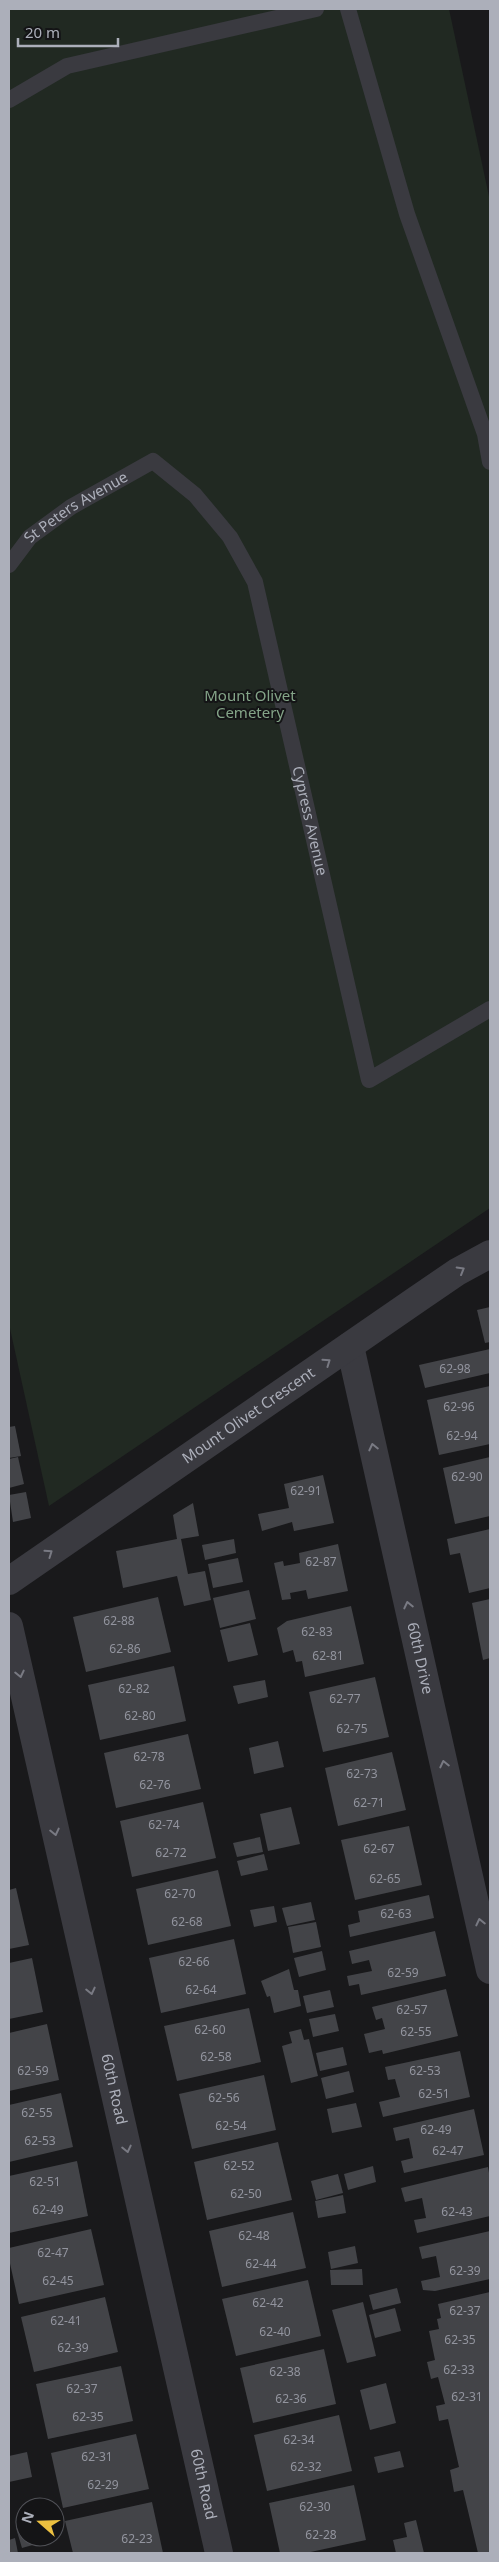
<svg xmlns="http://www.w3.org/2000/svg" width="499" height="2562" font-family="'Noto Sans',sans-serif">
<rect width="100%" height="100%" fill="#19191b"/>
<!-- green -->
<polygon fill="#212922" points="9,9 449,9 490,201 490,1208 49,1506 9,1324"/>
<!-- building -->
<g fill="#434448">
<polygon points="490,1307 490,1342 485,1343 477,1310"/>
<polygon points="490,1349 490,1373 425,1388 419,1365"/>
<polygon points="490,1386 490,1444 439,1455 427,1400"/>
<polygon points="15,1426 21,1456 9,1458 9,1427"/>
<polygon points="18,1457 24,1484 9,1488 9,1459"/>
<polygon points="490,1457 490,1516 455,1524 443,1468"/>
<polygon points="323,1475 334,1523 294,1531 292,1522 262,1531 258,1514 289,1508 284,1484"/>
<polygon points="26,1492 31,1518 13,1522 9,1495"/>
<polygon points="193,1503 199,1536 181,1539 188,1574 205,1571 211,1600 184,1606 177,1576 123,1588 116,1551 177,1539 173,1515"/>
<polygon points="490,1529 490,1588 469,1593 460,1553 450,1555 447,1539"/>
<polygon points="234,1539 236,1553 205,1560 202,1545"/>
<polygon points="338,1544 348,1591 308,1599 306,1590 290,1593 291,1599 282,1600 274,1563 283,1561 284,1566 300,1563 299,1553"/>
<polygon points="238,1558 243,1582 213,1588 208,1564"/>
<polygon points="249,1590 256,1619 220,1628 213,1598"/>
<polygon points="158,1597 171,1652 86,1672 73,1617"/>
<polygon points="490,1599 490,1658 483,1660 472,1603"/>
<polygon points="351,1606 364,1664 305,1677 302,1661 296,1662 293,1650 283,1653 277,1628 287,1621"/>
<polygon points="250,1623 258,1655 228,1662 220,1630"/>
<polygon points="174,1666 186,1721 100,1740 88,1685"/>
<polygon points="375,1677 389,1737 323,1752 309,1692"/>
<polygon points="265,1680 268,1697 238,1704 233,1686"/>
<polygon points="188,1734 201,1789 116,1808 104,1753"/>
<polygon points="278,1741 284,1767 254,1774 249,1748"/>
<polygon points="392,1752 406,1810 338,1826 325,1768"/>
<polygon points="203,1802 216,1858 132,1877 120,1821"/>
<polygon points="291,1807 300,1844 268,1851 260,1814"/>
<polygon points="409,1826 422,1885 355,1900 341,1840"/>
<polygon points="260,1837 263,1852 237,1857 233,1843"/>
<polygon points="264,1854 268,1870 241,1876 237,1861"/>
<polygon points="218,1870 231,1926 148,1945 136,1889"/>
<polygon points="16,1888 29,1945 9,1949 9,1890"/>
<polygon points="429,1895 434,1918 350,1937 348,1925 360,1922 358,1911"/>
<polygon points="311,1902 315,1920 287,1926 282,1908"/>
<polygon points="274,1906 277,1922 254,1927 250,1910"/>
<polygon points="316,1922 321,1947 293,1953 288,1927"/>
<polygon points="435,1931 446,1976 361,1995 359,1984 349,1986 347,1976 372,1971 369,1960 352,1964 349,1951"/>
<polygon points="234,1939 246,1994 161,2013 149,1958"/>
<polygon points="322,1951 326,1970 299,1977 294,1958"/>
<polygon points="32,1958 43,2012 9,2019 9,1963"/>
<polygon points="289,1969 294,1990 298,1990 301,2006 274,2013 270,1996 267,1997 261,1981"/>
<polygon points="446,1989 458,2036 383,2054 382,2050 369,2053 364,2034 385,2029 382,2018 376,2020 372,2007"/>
<polygon points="330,1990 334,2007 307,2013 303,1996"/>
<polygon points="249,2008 261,2062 177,2081 164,2026"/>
<polygon points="335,2014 339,2031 313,2037 309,2019"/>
<polygon points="47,2024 59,2080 9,2091 9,2033"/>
<polygon points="301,2029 304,2040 309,2039 318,2076 291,2083 282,2046 292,2043 289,2032"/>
<polygon points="343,2047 347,2065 320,2071 316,2053"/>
<polygon points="460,2051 470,2097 383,2117 379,2102 400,2097 395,2079 388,2080 385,2067"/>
<polygon points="349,2071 354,2092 326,2099 321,2078"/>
<polygon points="264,2075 276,2130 192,2149 179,2094"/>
<polygon points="61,2093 73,2147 9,2162 9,2105"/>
<polygon points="356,2103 362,2127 332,2133 327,2109"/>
<polygon points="474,2109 484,2155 404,2173 401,2161 413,2158 409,2138 396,2141 393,2128"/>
<polygon points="278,2142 292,2200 207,2220 194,2162"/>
<polygon points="77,2161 88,2216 9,2233 9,2176"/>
<polygon points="373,2166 376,2182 348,2190 344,2174"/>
<polygon points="488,2167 490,2179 490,2216 417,2233 414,2220 426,2218 422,2198 405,2202 401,2188"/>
<polygon points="338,2174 343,2193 316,2200 311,2181"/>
<polygon points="343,2195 346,2213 318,2218 315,2201"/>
<polygon points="293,2212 306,2268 222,2287 209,2231"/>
<polygon points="91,2229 104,2285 19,2304 9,2259 9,2248"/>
<polygon points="490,2231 490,2279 435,2291 423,2290 421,2281 440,2277 436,2256 422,2259 419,2247"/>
<polygon points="355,2246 358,2263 331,2269 328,2252"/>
<polygon points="362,2269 363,2285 331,2285 330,2270"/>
<polygon points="308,2280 321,2336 236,2356 222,2299"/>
<polygon points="397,2288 401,2303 373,2310 369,2295"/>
<polygon points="490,2292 490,2553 478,2553 463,2490 454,2492 450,2470 459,2467 448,2419 439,2421 436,2406 445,2404 438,2377 431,2379 427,2362 435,2360 429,2331 439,2329 437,2319 441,2318 438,2304"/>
<polygon points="105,2297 118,2352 34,2372 21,2317"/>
<polygon points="363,2302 376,2356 347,2363 332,2310"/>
<polygon points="395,2308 401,2331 375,2338 369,2315"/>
<polygon points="324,2349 336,2404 253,2423 240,2368"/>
<polygon points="121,2366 133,2421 48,2439 36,2384"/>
<polygon points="386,2383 396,2423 370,2430 360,2390"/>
<polygon points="339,2415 352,2471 267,2491 254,2435"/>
<polygon points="136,2434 149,2489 63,2508 51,2453"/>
<polygon points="400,2451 404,2467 378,2473 374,2457"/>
<polygon points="27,2452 32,2477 9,2482 9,2456"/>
<polygon points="354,2485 366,2540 306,2553 280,2553 269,2503"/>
<polygon points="152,2502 163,2553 73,2553 65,2521"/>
<polygon points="416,2520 424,2553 396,2553 393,2540 407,2537 404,2523"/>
<polygon points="25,2526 25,2537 46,2537 47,2541 22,2548 16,2528"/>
<polygon points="15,2538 18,2553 9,2553 9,2540"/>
</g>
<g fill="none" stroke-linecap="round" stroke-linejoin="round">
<!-- service -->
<g stroke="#3a3a40" stroke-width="16">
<polyline points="348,9 407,214 485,434 490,462"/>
<polyline points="9,100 67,66 316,9"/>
<path id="s1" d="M9 565 30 537 71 507 153 461 195 495 230 537 255 582 369 1080 490 1009"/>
</g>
<!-- minor -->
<g stroke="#3a3a40" stroke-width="28">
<path id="s2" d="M350 1346 490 1970"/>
<path id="s3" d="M9 1581 416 1300 457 1272 490 1254"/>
<path id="s4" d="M9 1626 219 2553"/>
</g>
</g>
<!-- one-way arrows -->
<defs><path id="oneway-chevron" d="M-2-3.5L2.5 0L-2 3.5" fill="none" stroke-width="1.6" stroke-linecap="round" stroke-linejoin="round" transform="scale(1.25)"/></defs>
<g stroke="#797a83">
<use href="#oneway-chevron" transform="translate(461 1270) rotate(-30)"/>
<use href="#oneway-chevron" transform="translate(327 1362) rotate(-35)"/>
<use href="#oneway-chevron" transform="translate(373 1447) rotate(-103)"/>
<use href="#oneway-chevron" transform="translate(49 1553) rotate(-35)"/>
<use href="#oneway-chevron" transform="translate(408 1605) rotate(-103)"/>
<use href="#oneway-chevron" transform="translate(20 1674) rotate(77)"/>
<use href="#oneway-chevron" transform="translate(444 1764) rotate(-103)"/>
<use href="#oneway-chevron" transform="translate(55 1832) rotate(77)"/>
<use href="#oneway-chevron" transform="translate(480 1922) rotate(-103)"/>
<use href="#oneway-chevron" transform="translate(91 1991) rotate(77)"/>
<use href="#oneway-chevron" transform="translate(127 2149) rotate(77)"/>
</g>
<g text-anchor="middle" stroke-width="4" stroke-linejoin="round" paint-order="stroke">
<!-- number labels -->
<g font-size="12" fill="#92949e">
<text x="455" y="1373">62-98</text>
<text x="459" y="1411">62-96</text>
<text x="462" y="1440">62-94</text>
<text x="467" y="1481">62-90</text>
<text x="306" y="1495">62-91</text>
<text x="321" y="1566">62-87</text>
<text x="119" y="1625">62-88</text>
<text x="317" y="1636">62-83</text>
<text x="125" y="1653">62-86</text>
<text x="328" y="1660">62-81</text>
<text x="134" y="1693">62-82</text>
<text x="345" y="1703">62-77</text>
<text x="140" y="1720">62-80</text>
<text x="352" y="1733">62-75</text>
<text x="149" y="1761">62-78</text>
<text x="362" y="1778">62-73</text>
<text x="155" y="1789">62-76</text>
<text x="369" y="1807">62-71</text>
<text x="164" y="1829">62-74</text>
<text x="379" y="1853">62-67</text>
<text x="171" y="1857">62-72</text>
<text x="385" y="1883">62-65</text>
<text x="180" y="1898">62-70</text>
<text x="396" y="1918">62-63</text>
<text x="187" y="1926">62-68</text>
<text x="194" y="1966">62-66</text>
<text x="403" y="1977">62-59</text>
<text x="201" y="1994">62-64</text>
<text x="412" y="2014">62-57</text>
<text x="210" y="2034">62-60</text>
<text x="416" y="2036">62-55</text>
<text x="216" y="2061">62-58</text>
<text x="33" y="2075">62-59</text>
<text x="425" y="2075">62-53</text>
<text x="434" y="2098">62-51</text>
<text x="224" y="2102">62-56</text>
<text x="37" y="2117">62-55</text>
<text x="231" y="2130">62-54</text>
<text x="436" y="2134">62-49</text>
<text x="40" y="2145">62-53</text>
<text x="448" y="2155">62-47</text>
<text x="239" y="2170">62-52</text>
<text x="45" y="2186">62-51</text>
<text x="246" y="2198">62-50</text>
<text x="48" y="2214">62-49</text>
<text x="457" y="2216">62-43</text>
<text x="254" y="2240">62-48</text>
<text x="53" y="2257">62-47</text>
<text x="261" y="2268">62-44</text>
<text x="465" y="2275">62-39</text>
<text x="58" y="2285">62-45</text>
<text x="268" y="2307">62-42</text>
<text x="465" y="2315">62-37</text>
<text x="66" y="2325">62-41</text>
<text x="275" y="2336">62-40</text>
<text x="460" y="2344">62-35</text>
<text x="73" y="2352">62-39</text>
<text x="459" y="2374">62-33</text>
<text x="285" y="2376">62-38</text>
<text x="82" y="2393">62-37</text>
<text x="467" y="2401">62-31</text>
<text x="291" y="2403">62-36</text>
<text x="88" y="2421">62-35</text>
<text x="299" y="2444">62-34</text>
<text x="97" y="2461">62-31</text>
<text x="306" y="2471">62-32</text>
<text x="103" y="2489">62-29</text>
<text x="315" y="2511">62-30</text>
<text x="321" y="2539">62-28</text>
<text x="137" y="2543">62-23</text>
</g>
<!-- street labels -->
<g font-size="15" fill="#acafba" stroke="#141416">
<text dy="5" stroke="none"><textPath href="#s1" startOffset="90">St Peters Avenue</textPath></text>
<text dy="5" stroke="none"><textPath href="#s1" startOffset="585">Cypress Avenue</textPath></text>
<text dy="5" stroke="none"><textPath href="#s3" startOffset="291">Mount Olivet Crescent</textPath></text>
<text dy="5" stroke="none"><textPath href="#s2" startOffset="320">60th Drive</textPath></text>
<text dy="5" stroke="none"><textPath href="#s4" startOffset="475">60th Road</textPath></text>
<text dy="5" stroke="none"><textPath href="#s4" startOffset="880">60th Road</textPath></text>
</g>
<!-- park labels -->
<g font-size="15" fill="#84a488" stroke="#141416">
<text x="250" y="701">Mount Olivet<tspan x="250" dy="17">Cemetery</tspan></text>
</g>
</g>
<!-- border -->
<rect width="499" height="2562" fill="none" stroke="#acafba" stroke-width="20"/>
<!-- north arrow -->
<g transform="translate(40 2522) rotate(290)"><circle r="24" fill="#141416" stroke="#515258"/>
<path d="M0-4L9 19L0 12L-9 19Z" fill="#ecc040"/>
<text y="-8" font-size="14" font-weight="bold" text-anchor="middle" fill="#acafba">N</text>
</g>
<!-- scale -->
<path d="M18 38v8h100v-8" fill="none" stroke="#acafba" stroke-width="2.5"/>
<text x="25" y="38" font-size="15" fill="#acafba" stroke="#141416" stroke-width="4" paint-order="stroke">20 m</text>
</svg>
